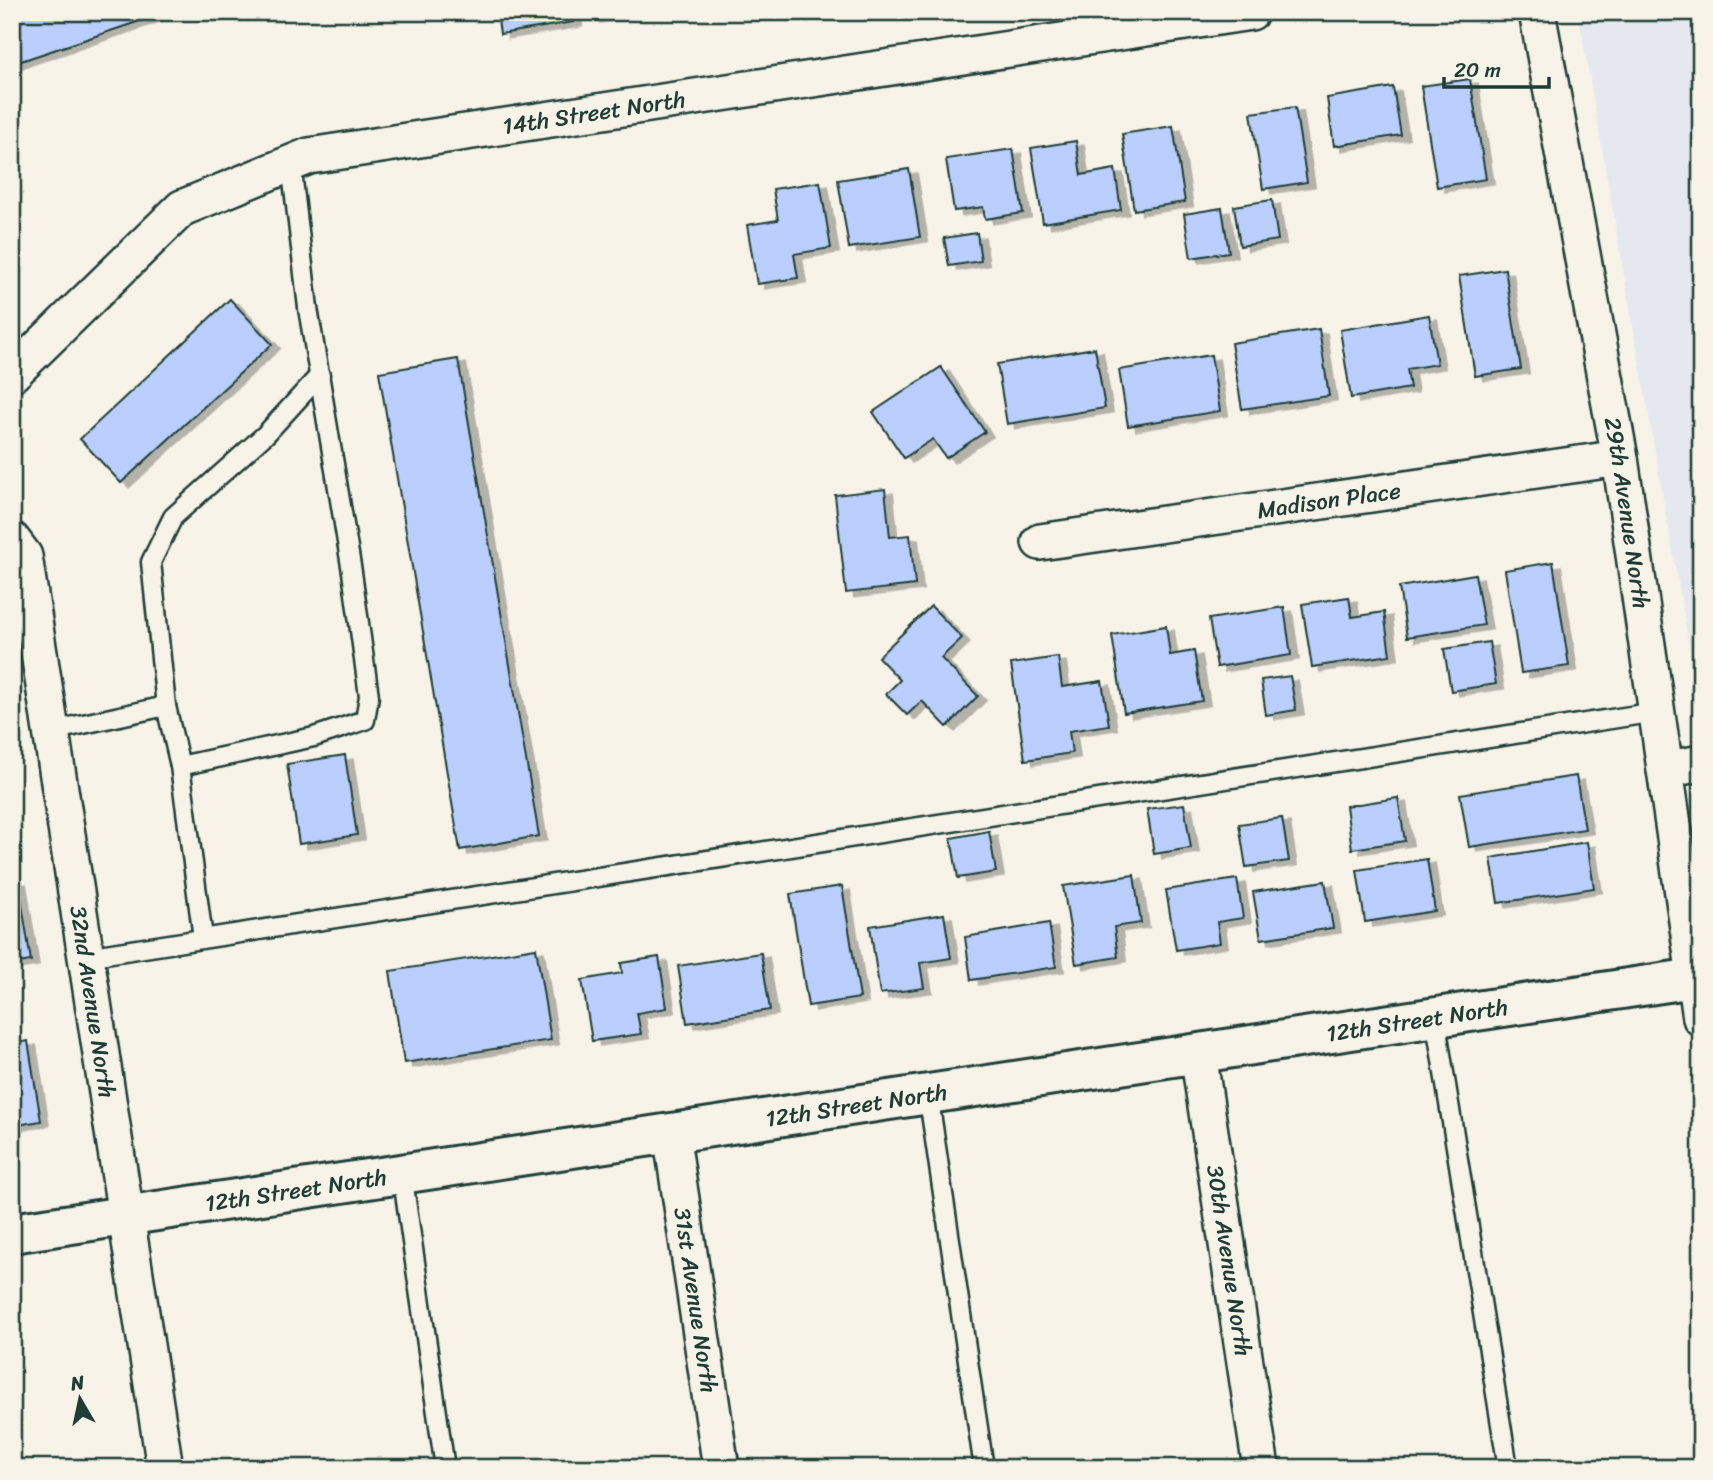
<svg xmlns="http://www.w3.org/2000/svg" width="1713" height="1480" font-family="Sriracha,sans-serif">
<defs>
<filter id="shadow"><feDropShadow dx="8" dy="4.5" stdDeviation="0" flood-color="#0004"/></filter>
</defs>
<rect width="100%" height="100%" fill="#f7f3e8"/>
<filter id="ink" filterUnits="userSpaceOnUse"><feTurbulence type="fractalNoise" baseFrequency=".0143" numOctaves="2"/><feDisplacementMap in="SourceGraphic" scale="14" xChannelSelector="R" yChannelSelector="G"/><feConvolveMatrix kernelMatrix="1 2 1 2 8 2 1 2 1" color-interpolation-filters="sRGB"/></filter>
<g filter="url(#ink)">
<!-- built -->
<polygon fill="#e5e8ef" points="1578,12 1701,12 1701,713"/>
<!-- building -->
<g fill="#bacffe" stroke="#1f3d34" stroke-width="2" filter="url(#shadow)">
<polygon points="12,12 167,12 12,64"/>
<polygon points="497,12 573,12 574,22 500,34"/>
<polygon points="591,12 630,12 592,18"/>
<polygon points="1470,79 1486,179 1437,187 1421,86"/>
<polygon points="1393,87 1401,135 1334,146 1327,98"/>
<polygon points="1295,107 1307,182 1263,189 1251,113"/>
<polygon points="1173,126 1185,202 1134,210 1122,134"/>
<polygon points="1076,141 1081,175 1115,169 1121,210 1043,223 1031,148"/>
<polygon points="1013,149 1023,213 985,219 983,207 954,211 946,159"/>
<polygon points="909,169 920,237 849,248 838,180"/>
<polygon points="820,182 831,248 794,254 798,278 757,284 747,225 778,220 773,189"/>
<polygon points="1272,200 1278,240 1240,246 1234,206"/>
<polygon points="1222,208 1229,252 1191,258 1184,214"/>
<polygon points="977,233 981,261 949,266 944,238"/>
<polygon points="1505,269 1521,369 1475,376 1459,276"/>
<polygon points="230,299 272,344 121,483 80,439"/>
<polygon points="1429,315 1437,364 1407,369 1410,388 1351,398 1340,330"/>
<polygon points="1319,329 1329,396 1242,409 1231,343"/>
<polygon points="1095,348 1105,408 1007,424 997,364"/>
<polygon points="1211,355 1220,411 1128,426 1119,370"/>
<polygon points="458,359 539,836 460,850 379,372"/>
<polygon points="941,367 985,432 946,458 933,439 904,458 873,412"/>
<polygon points="885,489 890,537 910,535 915,585 846,593 835,495"/>
<polygon points="1553,562 1569,666 1521,673 1505,570"/>
<polygon points="1475,574 1484,625 1407,637 1399,587"/>
<polygon points="1349,597 1352,617 1384,612 1390,655 1312,667 1302,604"/>
<polygon points="931,606 962,638 941,658 978,696 947,727 922,701 907,715 886,694 900,680 878,657"/>
<polygon points="1284,607 1291,655 1217,667 1209,619"/>
<polygon points="1166,626 1170,655 1194,651 1202,701 1124,713 1112,635"/>
<polygon points="1489,642 1496,684 1451,691 1444,649"/>
<polygon points="1058,657 1062,687 1102,681 1109,725 1069,731 1072,753 1025,760 1011,664"/>
<polygon points="1290,676 1296,710 1266,715 1261,680"/>
<polygon points="345,755 357,835 299,844 287,764"/>
<polygon points="1576,776 1585,829 1469,847 1460,794"/>
<polygon points="1398,798 1405,841 1352,849 1346,806"/>
<polygon points="1184,804 1191,848 1154,854 1147,809"/>
<polygon points="1282,818 1289,861 1246,867 1239,824"/>
<polygon points="989,831 996,872 958,878 951,838"/>
<polygon points="1587,842 1594,888 1498,903 1491,858"/>
<polygon points="1427,859 1435,911 1365,922 1357,870"/>
<polygon points="1134,875 1141,923 1114,927 1118,957 1076,964 1063,886"/>
<polygon points="1237,879 1243,918 1217,922 1220,943 1176,950 1166,890"/>
<polygon points="18,880 31,961 12,964 12,881"/>
<polygon points="1325,881 1333,928 1261,939 1253,892"/>
<polygon points="842,886 860,998 808,1006 790,894"/>
<polygon points="944,914 951,958 920,963 924,988 880,994 870,926"/>
<polygon points="1049,923 1056,967 971,980 965,937"/>
<polygon points="536,948 551,1040 404,1063 390,971"/>
<polygon points="761,953 770,1010 687,1023 678,966"/>
<polygon points="659,957 667,1008 637,1013 641,1034 592,1041 582,980 622,973 621,963"/>
<polygon points="28,1041 41,1121 12,1126 12,1044"/>
</g>
<g fill="none" stroke-linecap="round" stroke-linejoin="round">
<defs>
<g id="lane">
<polyline points="166,706 151,562 173,517 266,434 320,375"/>
<polyline points="51,731 166,706 180,766"/>
<polyline points="203,938 180,766 314,737 365,720 369,696 352,572 308,308 291,163"/>
<polyline points="86,957 1656,712"/>
<polyline points="1435,1017 1508,1468"/>
<polyline points="928,1093 984,1468"/>
<polyline points="402,1173 445,1468"/>
</g>
<g id="street">
<path id="s1" d="M1537 12 1620 458 1701 1018"/>
<path id="s2" d="M12 374 182 208 309 156 1251 12"/>
<path id="s3" d="M12 540 24 556 165 1468"/>
<path id="s4" d="M1040 542 1620 458"/>
<polyline points="1665,770 1701,763"/>
<path id="s5" d="M1198 1053 1261 1468"/>
<path id="s6" d="M671 1132 721 1468"/>
</g>
<g id="secondary">
<path id="s7" d="M12 1233 1701 977"/>
</g>
</defs>
<!-- lane casing -->
<use href="#lane" stroke="#1f3d34" stroke-width="23"/>
<!-- street casing -->
<use href="#street" stroke="#1f3d34" stroke-width="40"/>
<!-- secondary casing -->
<use href="#secondary" stroke="#1f3d34" stroke-width="44"/>
<!-- lane -->
<use href="#lane" stroke="#f7f3e8" stroke-width="18"/>
<!-- street -->
<use href="#street" stroke="#f7f3e8" stroke-width="35"/>
<!-- secondary -->
<use href="#secondary" stroke="#f7f3e8" stroke-width="38"/>
</g>
</g>
<g text-anchor="middle" stroke-width="6" stroke-linejoin="round" paint-order="stroke">
<!-- street labels -->
<g font-size="23" fill="#1f3d34" stroke="#f7f3e8">
<text dy="8" stroke="none"><textPath href="#s2" startOffset="663">14th Street North</textPath></text>
<text dy="8" stroke="none"><textPath href="#s4" startOffset="292">Madison Place</textPath></text>
<text dy="8" stroke="none"><textPath href="#s1" startOffset="509">29th Avenue North</textPath></text>
<text dy="8" stroke="none"><textPath href="#s3" startOffset="471">32nd Avenue North</textPath></text>
<text dy="8" stroke="none"><textPath href="#s7" startOffset="1421">12th Street North</textPath></text>
<text dy="8" stroke="none"><textPath href="#s7" startOffset="854">12th Street North</textPath></text>
<text dy="8" stroke="none"><textPath href="#s7" startOffset="287">12th Street North</textPath></text>
<text dy="8" stroke="none"><textPath href="#s5" startOffset="210">30th Avenue North</textPath></text>
<text dy="8" stroke="none"><textPath href="#s6" startOffset="170">31st Avenue North</textPath></text>
</g>
</g>
<!-- margin -->
<rect width="1713" height="1480" fill="none" stroke="#f7f3e8" stroke-width="42"/>
<rect x="21" y="21" width="1671" height="1438" fill="none" stroke="#1f3d34" stroke-width="2.5" filter="url(#ink)"/>
<!-- north arrow -->
<g transform="translate(80 1399) rotate(351)" stroke="#f7f3e8" stroke-width="5" paint-order="stroke">
<path d="M0-5L12 26L0 18L-12 26Z" fill="#1f3d34"/>
<text y="-10" font-size="19" font-weight="bold" text-anchor="middle" fill="#1f3d34">N</text>
</g>
<!-- scale -->
<path d="M1444 77v10h105v-10" fill="none" stroke="#1f3d34" stroke-width="3.5"/>
<text x="1454" y="77" font-size="21" fill="#1f3d34" stroke="#f7f3e8" stroke-width="5" paint-order="stroke">20 m</text>
</svg>
